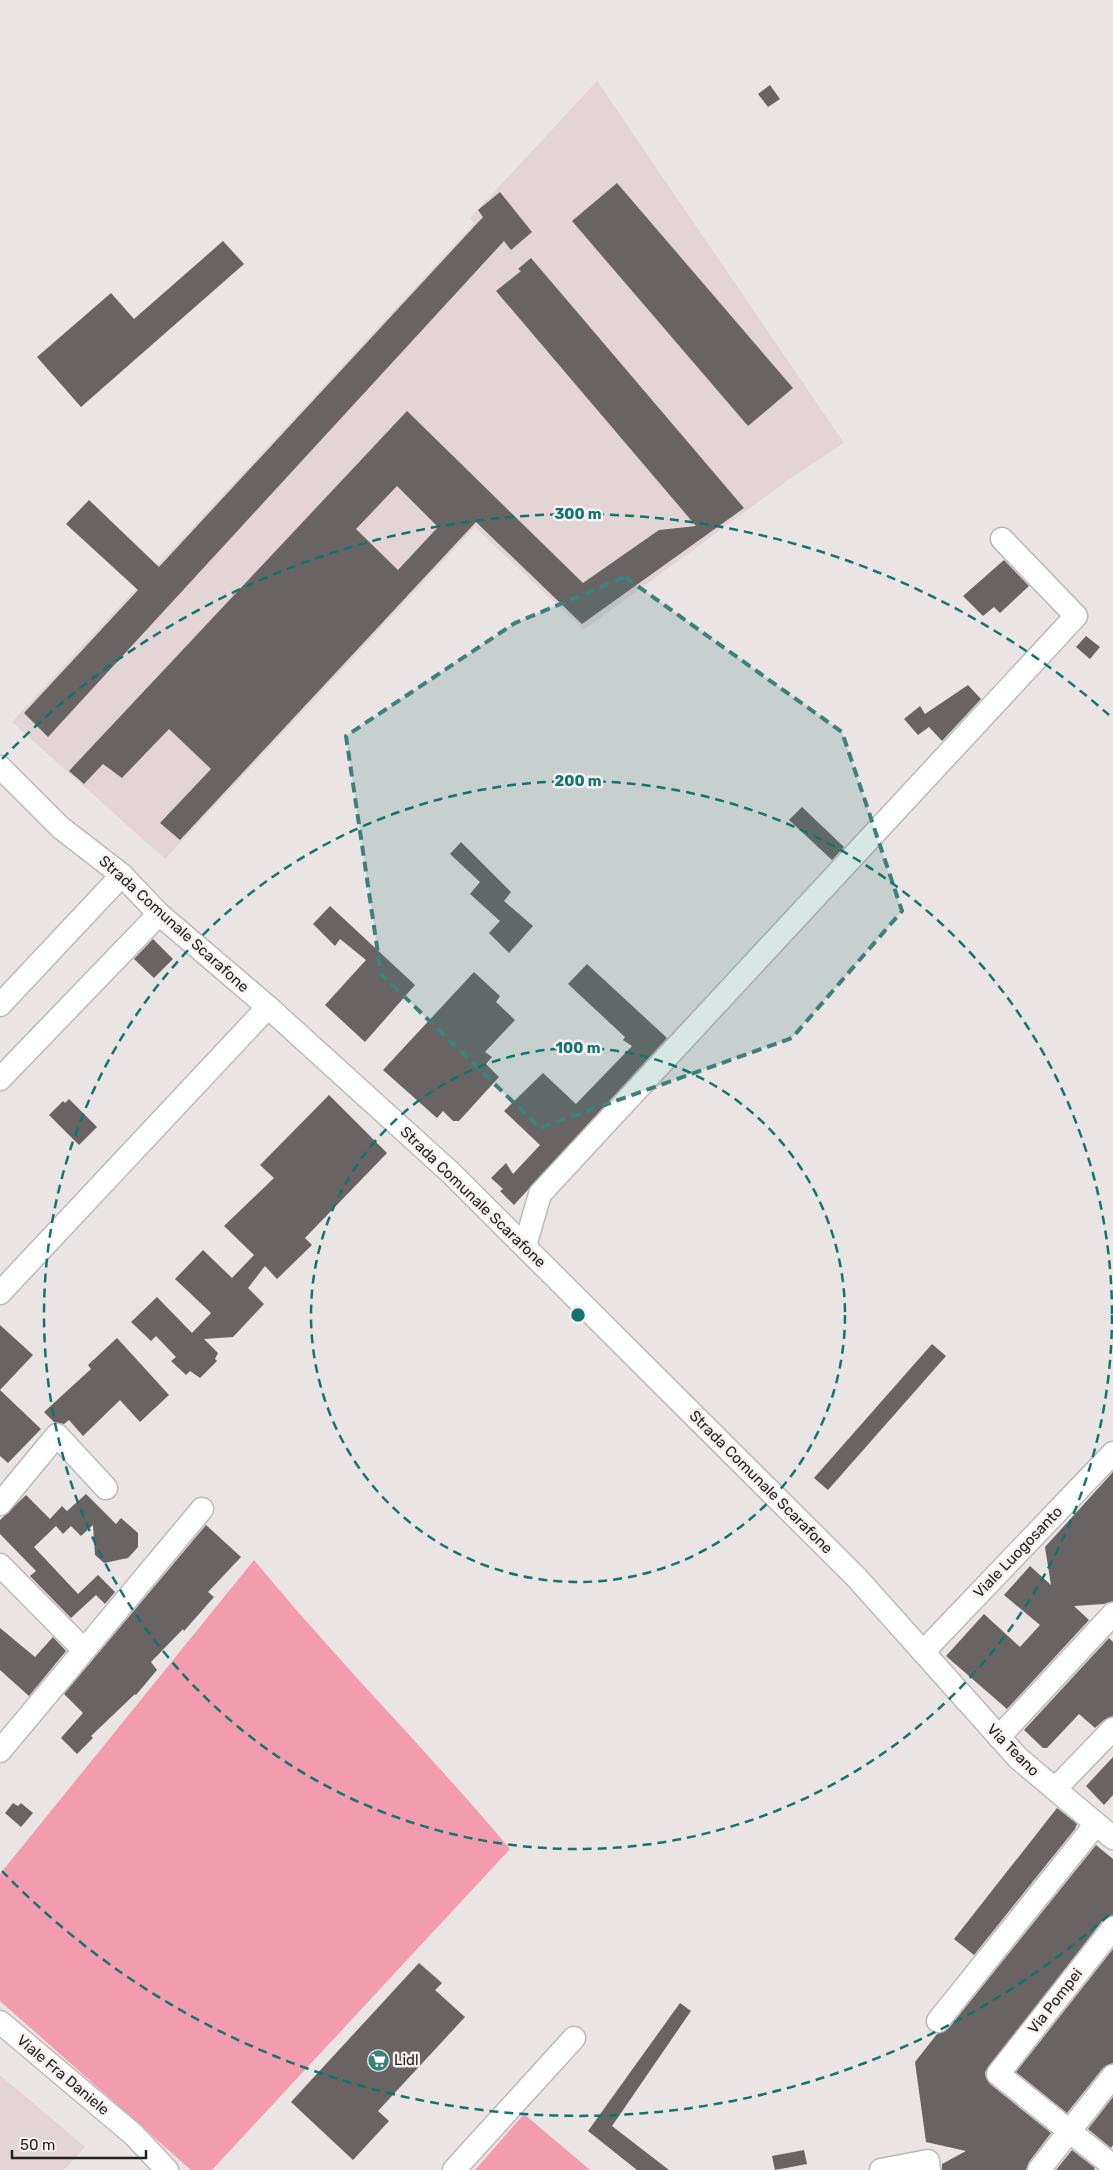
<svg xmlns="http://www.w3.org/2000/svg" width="1113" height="2170" font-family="Rubik,sans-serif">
<rect width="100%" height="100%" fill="#ebe4e5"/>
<!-- built -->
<g fill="#e3d4d6">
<polygon points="597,81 844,443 791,478 584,630 475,527 165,859 12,722 474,224 470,218"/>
<polygon points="0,2075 85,2147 64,2170 0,2170"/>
</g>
<!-- green -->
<g fill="#f39baf">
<path d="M254 1560C336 1660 427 1750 510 1849L212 2170H191L0 2001V1874Z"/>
<polygon points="524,2114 590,2170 475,2170"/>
</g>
<!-- building -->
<g fill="#696364" fill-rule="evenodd">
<polygon points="770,85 780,99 768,107 758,94"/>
<polygon points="617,183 793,388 748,426 572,221"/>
<polygon points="500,192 532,232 511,250 504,241 48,737 24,713 138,590 66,524 89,500 159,567 483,217 478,210"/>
<polygon points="223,241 244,264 81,407 37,357 111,293 134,319"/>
<path d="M531 258 744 508 582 624 476 522 180 840 160 823 211 769 169 729 122 778 103 764 84 784 69 771 407 411 583 583 659 530 696 526 496 291 521 271 518 269ZM397 486 438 527 398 570 356 529Z"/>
<polygon points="1004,560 1029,586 1000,613 994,607 983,616 963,596"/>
<polygon points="1086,636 1100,647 1090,659 1076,647"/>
<polygon points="968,685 981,699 942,741 929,727 918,735 904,719 920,706 925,714"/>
<polygon points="802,807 844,847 832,860 789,820"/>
<polygon points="461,842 511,892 504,901 533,926 509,953 489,933 500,921 470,894 480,882 450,854"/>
<polygon points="330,906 415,985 365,1042 325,1005 366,960 340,939 335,946 313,924"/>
<polygon points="153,939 173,959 154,978 134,959"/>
<polygon points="587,964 667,1038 514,1205 500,1191 503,1189 491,1178 506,1163 513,1174 540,1145 504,1111 543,1073 576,1104 632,1046 623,1040 625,1037 568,984"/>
<polygon points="474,972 500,996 496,1002 515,1020 485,1052 492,1057 486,1064 499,1077 459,1121 453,1121 443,1111 437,1118 383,1070"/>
<polygon points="329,1095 387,1153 305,1238 312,1245 277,1279 265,1266 248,1288 264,1304 233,1337 204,1339 218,1353 215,1359 217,1361 200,1378 190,1371 186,1375 171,1361 176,1357 156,1336 151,1341 131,1322 157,1297 192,1333 211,1313 175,1279 203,1250 232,1278 254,1255 224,1226 274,1178 260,1165"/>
<polygon points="69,1099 97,1127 79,1145 49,1115 63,1101 65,1103"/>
<polygon points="0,1325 33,1355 0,1390 41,1429 8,1463 0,1456"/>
<polygon points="117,1338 169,1395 140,1422 120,1400 83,1436 69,1420 64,1424 54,1422 44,1412 91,1369 88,1365"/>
<polygon points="932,1344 946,1356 828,1490 814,1478"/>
<polygon points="1113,1472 1113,1601 1104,1604 1074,1606 1089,1620 1007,1709 946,1656 984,1614 1020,1647 1040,1625 1004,1595 1030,1566 1051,1585 1045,1547"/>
<polygon points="86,1494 116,1524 121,1518 138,1533 138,1547 128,1558 104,1563 95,1555 93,1525 81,1536 71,1526 63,1534 56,1526 34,1547 78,1594 98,1575 115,1592 105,1604 96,1595 71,1618 30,1576 36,1571 0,1534 0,1520 26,1495 50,1519 62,1506 67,1511"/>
<polygon points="206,1525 241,1557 208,1592 214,1597 184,1631 183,1629 151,1662 157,1670 136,1695 135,1694 91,1736 93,1738 77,1754 61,1738 83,1713 64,1694"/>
<polygon points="0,1628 35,1657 53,1637 66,1651 29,1696 0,1670"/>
<polygon points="1109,1638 1113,1642 1113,1716 1104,1720 1095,1728 1079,1714 1047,1748 1043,1748 1024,1730"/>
<polygon points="1113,1757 1113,1795 1104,1805 1086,1786"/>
<polygon points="13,1803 18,1806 21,1803 33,1813 21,1827 5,1813"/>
<polygon points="1057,1808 1077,1824 1075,1829 974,1955 954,1939"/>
<polygon points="1096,1845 1113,1859 1113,1915 1103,1920 985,2072 986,2078 990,2084 1051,2133 1029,2162 1026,2170 942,2170 942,2164 966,2151 926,2142 915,2062 937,2034 948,2029"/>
<polygon points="1113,1949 1113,2063 1103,2068 1067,2113 1016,2072"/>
<polygon points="419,1963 442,1983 435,1990 465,2017 378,2111 389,2121 353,2160 291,2102"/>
<polygon points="680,2003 691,2011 612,2126 669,2170 637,2170 588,2131"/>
<polygon points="1113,2097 1113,2145 1111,2148 1088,2129"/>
<polygon points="804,2150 807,2164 775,2170 772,2156"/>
<polygon points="1072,2150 1095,2168 1094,2170 1056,2170"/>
</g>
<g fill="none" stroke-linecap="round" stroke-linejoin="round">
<defs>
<g id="minor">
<polyline points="0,767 61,828 122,875 159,914 268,1007 451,1173 857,1578 1018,1758 1113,1838"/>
<polyline points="0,1005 122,875"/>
<polyline points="0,1079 159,914"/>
<polyline points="525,1246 540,1194 1076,616 1002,539"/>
<polyline points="0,1293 268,1007"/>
<polyline points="0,1504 57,1435 106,1488"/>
<polyline points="0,1565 84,1650"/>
<polyline points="923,1652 1113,1453"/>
<polyline points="999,1737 1113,1614"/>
<polyline points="0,1751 202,1509"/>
<polyline points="1055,1789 1113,1729"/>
<polyline points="1113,1928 998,2074 1113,2166"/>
<polyline points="938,2021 1096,1824"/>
<polyline points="0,2022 134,2135 167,2170"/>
<polyline points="454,2170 574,2038"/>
<polyline points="881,2170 928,2161 929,2170"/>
<polyline points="1039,2170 1113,2076"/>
</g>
</defs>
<!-- minor casing -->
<use href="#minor" stroke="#bfb8ba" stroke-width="25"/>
<!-- minor -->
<use href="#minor" stroke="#fff" stroke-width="22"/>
</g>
<!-- marked area -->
<path fill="#3b827a" fill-opacity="0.2" stroke="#3b827a" stroke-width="4" stroke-dasharray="10 6" stroke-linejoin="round" d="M625 577 842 732 902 911 792 1038 540 1128 381 974 346 736 515 623Z"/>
<!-- distance rings -->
<g fill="none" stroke="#0f766e" stroke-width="2.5" stroke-dasharray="9 6">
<circle cx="578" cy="1315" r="267"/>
<circle cx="578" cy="1315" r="534"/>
<path d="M1109 1915A801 801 0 0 1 2 1871M2 759A801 801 0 0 1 1109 715"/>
</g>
<!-- icons -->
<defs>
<symbol id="supermarket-disc" viewBox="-11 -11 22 22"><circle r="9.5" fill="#3b827a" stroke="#f8f1f2"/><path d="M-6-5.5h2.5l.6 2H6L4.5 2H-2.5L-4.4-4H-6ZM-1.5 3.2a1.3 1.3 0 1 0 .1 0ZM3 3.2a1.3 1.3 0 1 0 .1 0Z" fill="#fff"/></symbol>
</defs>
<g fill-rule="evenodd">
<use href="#supermarket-disc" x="366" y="2048" width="25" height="25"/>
</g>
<g text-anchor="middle" stroke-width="5" stroke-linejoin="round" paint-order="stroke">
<!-- street labels -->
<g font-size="15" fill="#232121" stroke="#f8f1f2">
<text transform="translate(174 924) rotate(42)" y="5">Strada Comunale Scarafone</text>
<text transform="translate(473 1197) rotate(44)" y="5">Strada Comunale Scarafone</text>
<text transform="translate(761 1482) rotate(45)" y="5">Strada Comunale Scarafone</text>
<text transform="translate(1018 1552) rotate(-46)" y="5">Viale Luogosanto</text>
<text transform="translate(1013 1750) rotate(45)" y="5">Via Teano</text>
<text transform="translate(1055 2001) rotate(-52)" y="5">Via Pompei</text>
<text transform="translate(63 2075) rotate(40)" y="5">Viale Fra Daniele</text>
</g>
<!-- poi labels -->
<g font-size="15" fill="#232121" stroke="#f8f1f2" text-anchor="start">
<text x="394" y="2065">Lidl</text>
</g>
</g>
<circle cx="578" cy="1315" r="8" fill="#0f766e" stroke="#f8f1f2" stroke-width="2.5"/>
<g font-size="15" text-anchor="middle" font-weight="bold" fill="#0f766e" stroke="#f8f1f2" stroke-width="5" stroke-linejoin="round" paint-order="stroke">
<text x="578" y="519">300 m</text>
<text x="578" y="786">200 m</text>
<text x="578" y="1053">100 m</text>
</g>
<!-- scale -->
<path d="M12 2150v8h134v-8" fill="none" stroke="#232121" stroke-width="2.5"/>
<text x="20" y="2150" font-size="15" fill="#232121" stroke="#f8f1f2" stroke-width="4" paint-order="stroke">50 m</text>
</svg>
